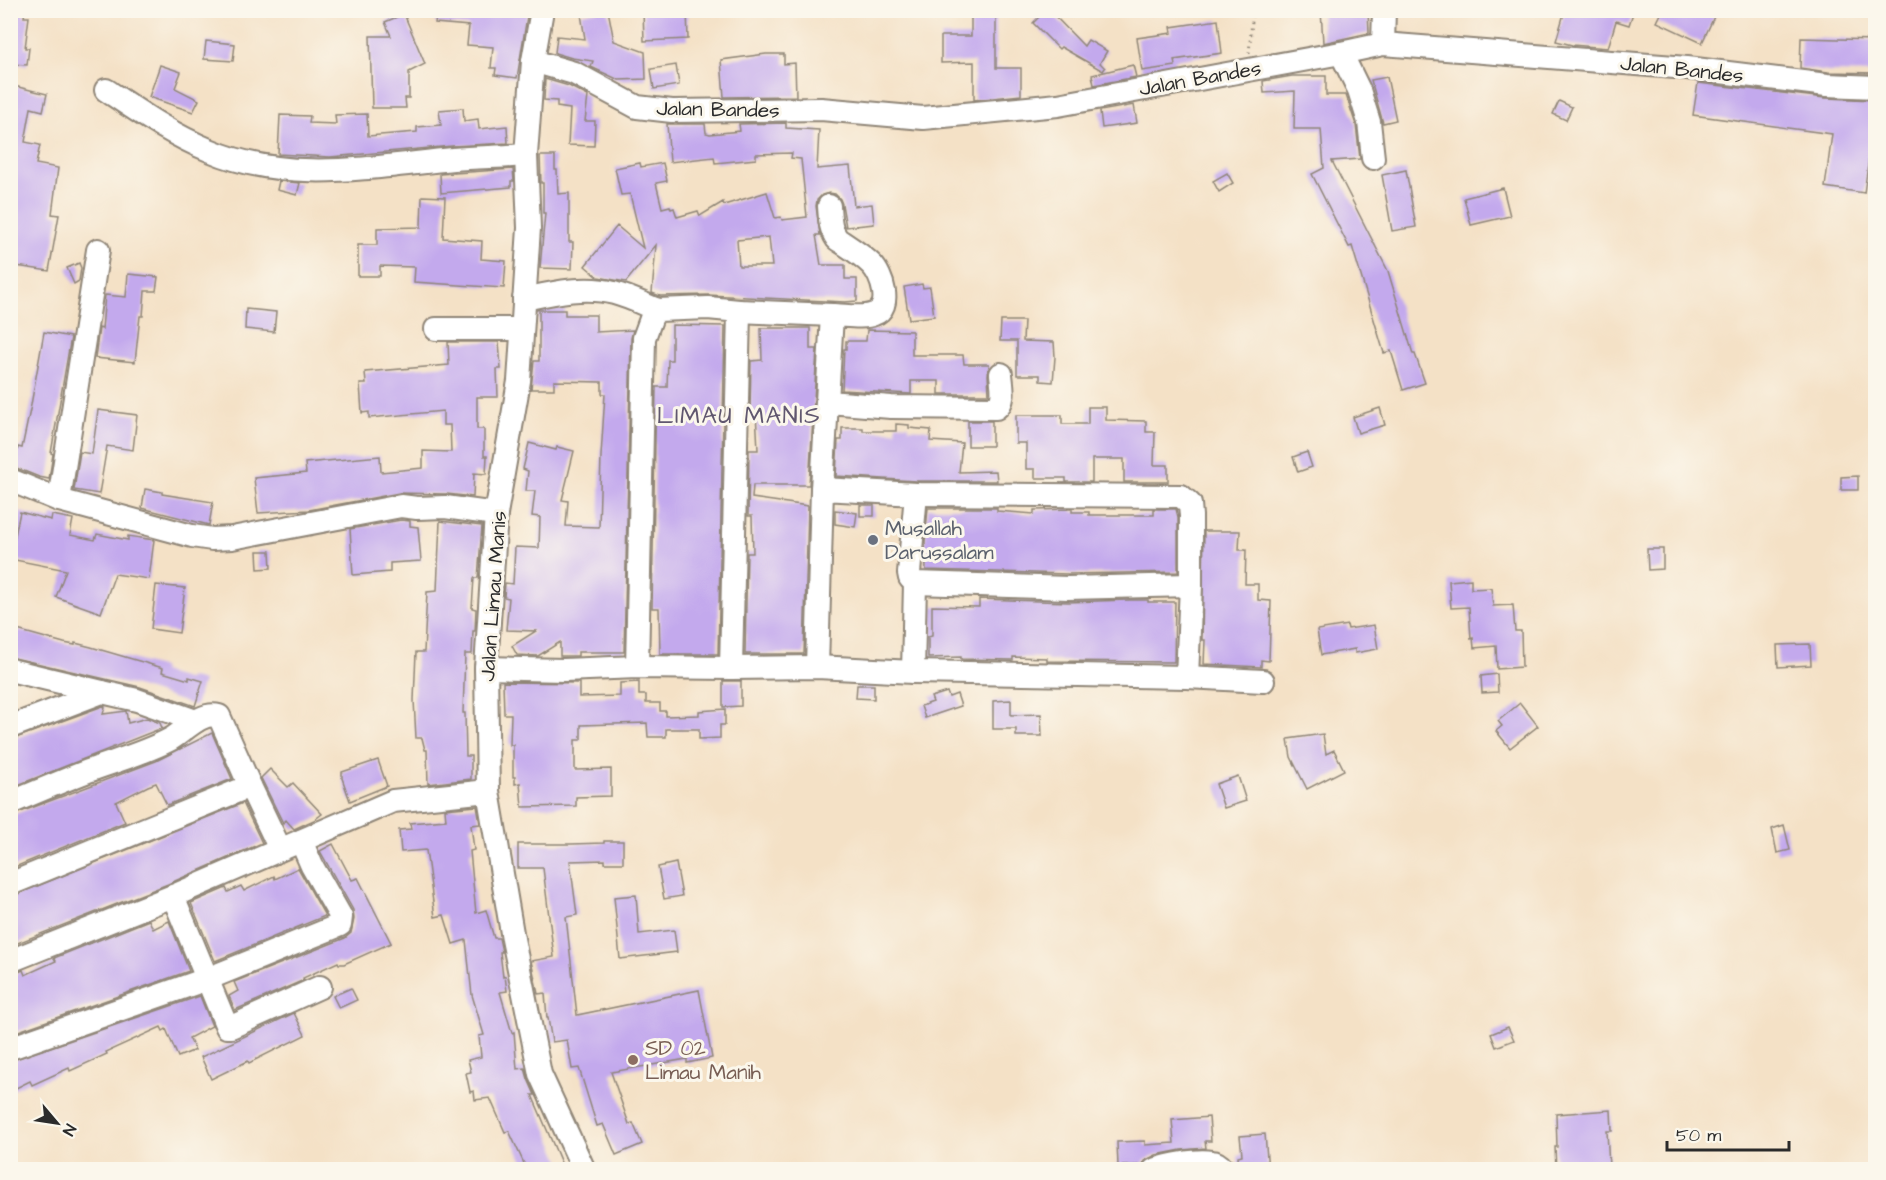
<svg xmlns="http://www.w3.org/2000/svg" width="1886" height="1180" font-family="'Architects Daughter',sans-serif">
<rect width="100%" height="100%" fill="#fbf7ec"/>
<filter id="ink" filterUnits="userSpaceOnUse"><feTurbulence type="fractalNoise" baseFrequency=".0167" numOctaves="2"/><feDisplacementMap in="SourceGraphic" scale="12" xChannelSelector="R" yChannelSelector="G"/><feConvolveMatrix kernelMatrix="1 2 1 2 8 2 1 2 1" color-interpolation-filters="sRGB"/></filter>
<filter id="wash" filterUnits="userSpaceOnUse"><feTurbulence type="fractalNoise" baseFrequency=".008" numOctaves="4" result="noise"/><feDisplacementMap in="SourceGraphic" scale="24" xChannelSelector="R" yChannelSelector="G"/><feGaussianBlur stdDeviation="1.35" result="paint"/><feColorMatrix in="noise" values="0 0 0 0 0 0 0 0 0 0 0 0 0 0 0 0 0 1.4 0 .05"/><feComposite in="paint" operator="in"/></filter>
<g filter="url(#wash)">
<rect width="100%" height="100%" fill="#f4e1c6"/>
<g id="blocks">
<!-- building -->
<g fill="#c3a9ed" fill-rule="evenodd">
<polygon points="10,10 25,10 24,17 29,17 25,48 29,48 27,65 10,64"/>
<polygon points="437,10 528,10 517,78 495,75 496,68 491,68 493,47 467,45 469,26 435,23"/>
<polygon points="602,10 608,10 614,41 645,52 646,79 619,80 591,67 593,61 572,58 555,53 557,36 585,39 581,14"/>
<polygon points="643,10 687,10 688,39 644,41"/>
<polygon points="971,10 996,10 996,68 1021,68 1021,95 974,100 974,62 941,63 941,36 971,36"/>
<polygon points="1046,10 1049,10 1084,46 1088,40 1107,51 1100,63 1105,68 1103,71 1061,47 1059,49 1033,23"/>
<polygon points="1321,10 1368,10 1369,33 1323,43"/>
<polygon points="1565,10 1592,12 1592,10 1634,10 1629,25 1616,21 1608,48 1572,45 1556,41"/>
<polygon points="1663,10 1717,10 1702,43 1657,22"/>
<polygon points="404,14 425,64 409,72 409,98 405,98 406,108 372,108 370,36 391,36 385,22"/>
<polygon points="1218,20 1222,53 1174,60 1175,66 1142,71 1137,38 1172,33 1171,27"/>
<polygon points="1801,38 1875,40 1875,73 1828,72 1800,68"/>
<polygon points="206,41 235,44 233,61 204,59"/>
<polygon points="766,54 784,54 784,64 795,63 796,96 724,97 721,60"/>
<polygon points="160,65 181,72 175,88 199,100 193,112 149,97"/>
<polygon points="676,65 679,85 654,89 651,69"/>
<polygon points="1133,65 1136,77 1094,85 1092,75"/>
<polygon points="1292,76 1326,76 1326,95 1346,95 1356,125 1360,159 1332,161 1388,271 1413,354 1415,354 1425,383 1403,390 1391,351 1384,353 1352,246 1349,247 1312,174 1324,168 1321,129 1294,129 1295,91 1264,93 1263,81"/>
<polygon points="1387,77 1396,120 1383,123 1371,80"/>
<polygon points="545,79 569,86 588,96 585,121 595,121 594,146 568,145 570,109 557,107 557,101 544,100"/>
<polygon points="1698,83 1825,98 1875,100 1875,137 1872,137 1864,193 1825,187 1832,134 1693,115"/>
<polygon points="10,85 47,94 43,111 31,108 25,142 40,145 36,164 58,168 52,214 59,215 49,271 10,265"/>
<polygon points="1559,101 1572,107 1566,120 1553,114"/>
<polygon points="1134,105 1137,123 1102,128 1100,111"/>
<polygon points="463,108 464,121 478,119 479,129 507,126 508,143 452,146 330,157 278,154 280,115 310,116 309,123 336,124 335,115 367,114 368,136 417,132 417,127 441,125 439,110"/>
<path d="M786 123V128L819 130 817 169 850 166 854 206 872 204 874 224 846 227 842 204 840 199 835 194 829 193 822 195 817 200 816 206 820 235H816L821 265H845V279H857V301L845 302 708 295 660 296 652 293 656 245 626 282 598 277 585 266 617 226 643 248 630 194 621 195 615 168 640 163 641 167 663 163 667 181 656 183 662 208 670 206 671 209 674 208 677 217 698 211 700 216 723 202 724 205 767 192 775 218 781 217 782 220 807 217 801 159 791 158 792 153 756 154V159L715 163 714 157 670 162 667 124H705L706 133 710 134 740 131 739 124ZM769 237 772 266H739L737 240Z"/>
<polygon points="540,156 555,156 555,170 557,170 558,194 569,193 569,242 573,242 572,269 540,268 545,213 543,213 543,183 541,183"/>
<polygon points="513,169 514,181 511,181 511,187 441,193 440,174"/>
<polygon points="1406,170 1416,227 1392,231 1382,175"/>
<polygon points="1227,173 1233,183 1219,192 1213,181"/>
<polygon points="279,181 300,183 297,195 277,190"/>
<polygon points="1503,188 1510,216 1471,225 1464,198"/>
<polygon points="422,196 445,197 443,238 482,241 481,259 506,261 504,288 414,282 415,267 380,266 380,276 358,276 358,245 377,245 377,228 421,227"/>
<polygon points="79,263 81,268 79,281 74,284 67,268"/>
<polygon points="128,274 158,277 156,291 145,291 143,316 140,316 135,362 95,358 99,328 102,329 105,295 126,297"/>
<polygon points="922,284 923,288 930,287 934,316 909,319 904,287"/>
<polygon points="246,309 276,312 274,332 245,329"/>
<polygon points="539,310 565,310 565,315 596,315 596,332 633,330 631,338 624,652 578,652 578,656 560,656 560,642 538,656 517,655 512,646 536,631 506,630 509,598 504,597 505,583 513,584 515,547 539,548 540,517 532,516 535,491 526,491 528,471 523,469 529,443 556,450 557,447 574,451 562,500 568,501 566,526 599,527 601,456 605,394 602,394 602,382 554,381 554,389 531,389 534,361 539,361"/>
<polygon points="1001,321 1024,321 1023,341 1054,342 1055,357 1053,382 1040,381 1040,375 1017,375 1017,341 1000,341"/>
<polygon points="672,325 725,326 718,654 660,654 659,608 652,608 656,387 667,387 668,360 672,360"/>
<polygon points="761,328 810,328 810,349 817,349 809,485 753,485 752,498 808,506 804,654 745,654 747,553 753,553 752,516 748,516 749,450 758,450 756,412 750,412 751,361 762,360"/>
<polygon points="867,330 912,331 912,355 963,355 964,364 989,364 988,375 989,394 939,394 939,381 911,381 911,394 842,390 844,349 846,349 846,341 866,341"/>
<polygon points="44,332 71,337 51,453 53,454 49,479 39,477 14,467 18,447 22,448 31,405"/>
<polygon points="448,342 499,342 501,369 497,369 498,397 477,397 477,429 484,429 484,456 487,456 486,474 474,473 473,497 447,494 399,493 309,510 258,513 254,478 306,473 305,463 380,456 381,472 423,468 423,451 451,452 450,425 443,425 443,411 369,418 369,412 362,413 360,384 366,384 365,372 449,365"/>
<polygon points="1088,407 1106,407 1106,420 1146,421 1146,432 1155,432 1154,465 1168,465 1168,482 1124,482 1124,459 1092,459 1092,482 1066,482 1066,478 1035,478 1035,469 1026,469 1026,443 1016,443 1016,415 1062,415 1062,424 1088,424"/>
<polygon points="1380,408 1385,425 1358,433 1353,417"/>
<polygon points="98,410 137,415 133,450 107,446 99,494 74,490 80,452 92,454"/>
<rect x="968" y="421" width="24" height="25"/>
<polygon points="896,424 909,425 909,428 931,430 930,441 962,443 959,472 996,471 997,481 916,481 836,476 838,440 842,440 842,428 863,428 863,431 896,431"/>
<polygon points="1307,452 1312,467 1298,472 1293,457"/>
<polygon points="1858,476 1858,490 1841,490 1841,477"/>
<polygon points="145,489 162,492 162,494 213,502 209,525 142,508"/>
<rect x="860" y="505" width="14" height="11"/>
<polygon points="928,508 997,508 997,511 1034,514 1034,510 1072,509 1072,512 1089,512 1089,515 1154,515 1154,509 1176,509 1178,517 1178,572 1068,574 926,570 925,542"/>
<polygon points="835,510 857,513 855,527 835,524"/>
<polygon points="20,512 51,520 52,515 73,519 70,535 95,540 97,534 128,540 128,536 154,540 149,579 115,574 101,613 56,597 66,570 10,559"/>
<polygon points="401,520 410,521 410,526 418,527 421,561 390,563 390,572 353,575 350,529"/>
<polygon points="440,521 482,526 478,578 474,578 472,608 476,609 475,631 473,631 472,654 465,654 463,713 465,713 466,756 471,756 471,779 428,784 427,750 425,750 422,738 416,738 414,700 416,652 424,652 427,592 437,591"/>
<polygon points="1204,531 1240,531 1239,550 1246,550 1245,584 1258,584 1258,600 1271,601 1269,661 1261,660 1261,667 1204,664 1205,640 1202,640"/>
<polygon points="1647,549 1663,549 1663,569 1648,570"/>
<polygon points="257,551 270,551 271,568 258,569"/>
<polygon points="1471,579 1471,589 1491,588 1493,606 1513,605 1515,631 1521,631 1522,667 1497,669 1496,646 1474,648 1473,638 1471,639 1469,607 1451,608 1449,581"/>
<polygon points="156,585 185,588 179,633 151,629"/>
<polygon points="979,599 1068,602 1128,600 1148,600 1148,602 1175,602 1174,662 1047,661 1047,658 1013,657 1013,660 961,659 961,657 928,658 928,637 932,636 932,606 979,607"/>
<polygon points="1347,625 1348,629 1374,625 1378,649 1355,653 1355,649 1321,655 1317,630"/>
<polygon points="10,628 64,643 75,645 75,643 91,647 163,668 162,672 189,680 189,677 203,681 195,706 140,687 10,657"/>
<polygon points="1810,644 1811,665 1778,667 1777,645"/>
<polygon points="1497,674 1498,692 1482,693 1481,676"/>
<polygon points="723,681 741,681 741,706 723,707"/>
<polygon points="503,682 579,683 579,697 620,696 620,683 639,682 639,695 646,695 646,703 660,703 660,711 666,711 666,716 699,715 699,711 725,709 725,725 720,725 720,738 699,739 699,729 666,729 666,737 648,737 647,723 581,725 581,740 575,740 575,770 611,769 611,796 576,797 576,806 522,807 520,783 515,784 515,777 513,777 513,745 510,745 511,714 504,714"/>
<polygon points="857,685 874,685 874,699 856,698"/>
<polygon points="947,692 949,697 957,694 961,706 925,718 921,706 933,702 931,697"/>
<polygon points="1011,700 1011,715 1041,714 1042,736 1016,736 1016,729 993,729 993,701"/>
<polygon points="1520,703 1538,726 1510,748 1496,731 1502,726 1498,721"/>
<polygon points="103,706 105,707 103,714 126,711 128,723 147,718 160,723 162,728 10,788 10,740"/>
<polygon points="212,733 232,779 167,805 156,783 148,786 116,802 125,822 10,869 10,816 156,761"/>
<polygon points="1323,734 1326,754 1334,750 1344,770 1307,789 1291,757 1288,739"/>
<polygon points="378,760 387,786 350,801 342,778 342,772"/>
<polygon points="270,769 288,787 293,783 322,814 314,820 294,829 286,820 283,823 261,778"/>
<polygon points="1238,776 1246,801 1224,808 1216,784"/>
<polygon points="243,803 262,843 168,884 10,946 10,897"/>
<polygon points="477,806 480,824 471,825 474,850 470,851 476,913 486,910 494,938 499,938 502,952 500,952 503,977 505,976 507,991 500,992 512,1033 514,1032 517,1069 525,1068 528,1079 535,1095 532,1095 562,1165 553,1170 527,1170 509,1131 505,1132 490,1098 475,1100 474,1091 470,1092 466,1073 471,1072 468,1060 481,1057 479,1036 484,1035 472,995 466,940 453,944 444,915 435,917 426,850 401,852 399,830 411,829 410,823 446,820 445,809"/>
<polygon points="1784,825 1790,850 1777,853 1772,829"/>
<polygon points="604,841 623,841 623,863 605,863 605,860 570,861 577,915 566,917 577,1015 699,990 712,1058 687,1063 687,1059 611,1072 629,1124 633,1123 642,1144 616,1155 603,1124 597,1126 579,1068 572,1069 567,1040 552,1042 548,1018 547,1018 545,993 538,994 531,961 554,957 543,868 518,868 518,844 571,844 604,843"/>
<polygon points="333,844 352,880 358,878 391,943 344,964 339,964 338,962 303,978 304,980 235,1010 229,996 238,991 234,982 345,938 351,933 354,919 353,910 320,851"/>
<polygon points="676,863 682,896 664,899 658,867"/>
<polygon points="298,868 325,916 215,961 191,903 226,888 228,892 241,886 244,891 274,876 275,879"/>
<polygon points="636,895 639,934 674,930 677,952 620,959 614,897"/>
<polygon points="149,920 153,929 169,921 189,971 10,1034 10,976 23,970 25,975 56,961 54,958"/>
<polygon points="351,988 357,1000 339,1008 333,996"/>
<polygon points="200,996 212,1026 189,1038 195,1050 178,1057 166,1029 163,1031 161,1027 106,1052 107,1054 70,1071 69,1068 32,1085 30,1081 10,1091 10,1061"/>
<polygon points="294,1013 305,1035 249,1063 248,1061 211,1079 201,1057"/>
<polygon points="1508,1027 1514,1040 1496,1047 1491,1034"/>
<polygon points="1611,1110 1612,1131 1607,1131 1609,1167 1556,1170 1555,1147 1557,1147 1556,1114"/>
<polygon points="1209,1117 1211,1141 1205,1141 1206,1148 1181,1150 1156,1155 1144,1161 1142,1165 1118,1166 1117,1142 1145,1141 1145,1145 1174,1143 1172,1120"/>
<polygon points="1265,1134 1268,1170 1239,1170 1238,1156 1242,1155 1240,1136"/>
</g>
</g>
</g>
<g filter="url(#ink)">
<use href="#blocks" fill-opacity="0" stroke="#908678" stroke-width="1.5"/>
<g fill="none" stroke-linecap="round" stroke-linejoin="round">
<defs>
<g id="minor">
<polyline points="542,10 533,61 526,155 529,228 519,381 496,514 486,668 488,791 513,939 540,1074 584,1170"/>
<polyline points="1383,44 1384,10"/>
<polyline points="1341,53 1359,90 1369,122 1373,158"/>
<polyline points="533,61 574,73 637,107 672,111 821,109 923,118 1058,105 1341,53 1383,44 1687,68 1827,85 1876,87"/>
<path d="M106 90C139 112 172 135 209 150 288 184 371 167 453 159 477 157 502 157 526 155"/>
<path d="M524 299C552 293 585 285 614 293 629 297 643 304 658 310"/>
<polyline points="436,329 522,329"/>
<path d="M828 402 891 407 996 408C1006 401 1002 386 1001 374"/>
<polyline points="10,480 59,500 192,536 212,539 232,538 401,506 417,508 445,507 496,514"/>
<path d="M822 489 832 315C845 315 862 319 874 314 893 308 882 275 872 265 862 255 849 247 837 239 830 229 830 219 829 206"/>
<polyline points="916,494 909,573 910,578 915,583 1068,588 1191,585"/>
<polyline points="59,500 98,250"/>
<polyline points="637,667 644,338 652,316 658,310 708,308 739,311 832,315"/>
<polyline points="817,667 822,489 916,494 1181,496 1190,504 1191,516 1191,585 1187,677"/>
<polyline points="486,668 564,670 637,667 731,668 817,667 913,672 1187,677 1263,681"/>
<polyline points="731,668 739,311"/>
<polyline points="10,670 102,692"/>
<polyline points="913,672 915,583"/>
<polyline points="10,727 102,692 137,700 196,721"/>
<path d="M10 803C36 792 62 781 88 771 115 761 145 753 171 739 185 731 201 711 219 716L250 786"/>
<polyline points="10,884 250,786 280,849"/>
<polyline points="173,896 227,1027 231,1027 320,987"/>
<polyline points="10,961 173,896 393,801 488,791"/>
<polyline points="10,1048 207,979 340,925 341,917 312,866 301,841"/>
<path d="M1154 1170C1168 1165 1198 1159 1212 1162 1217 1162 1221 1166 1224 1170"/>
</g>
</defs>
<!-- minor casing -->
<use href="#minor" stroke="#908678" stroke-width="26"/>
<!-- path -->
<polyline stroke="#908678" stroke-width="3" stroke-dasharray="1.5 4.5" stroke-linecap="butt" points="1249,53 1253,10"/>
<!-- minor -->
<use href="#minor" stroke="#fff" stroke-width="22"/>
</g>
</g>
<!-- markers -->
<circle fill="#6b7280" stroke="#fbf7ec" stroke-width="2" cx="873" cy="540" r="6"/>
<circle fill="#8d6e63" stroke="#fbf7ec" stroke-width="2" cx="633" cy="1060" r="6"/>
<g text-anchor="middle" stroke-width="6" stroke-linejoin="round" paint-order="stroke">
<!-- street labels -->
<g font-size="21" fill="#2b2b2b" stroke="#fbf7ec">
<text transform="translate(1682 69) rotate(6)" y="7">Jalan Bandes</text>
<text transform="translate(1200 78) rotate(-10)" y="7">Jalan Bandes</text>
<text transform="translate(718 109) rotate(1)" y="7">Jalan Bandes</text>
<text transform="translate(493 596) rotate(-86)" y="7">Jalan Limau Manis</text>
</g>
<!-- worship labels -->
<g font-size="21" fill="#5b616d" stroke="#fbf7ec" text-anchor="start">
<text x="885" y="535">Musallah<tspan x="885" dy="24">Darussalam</tspan></text>
</g>
<!-- education labels -->
<g font-size="21" fill="#785e54" stroke="#fbf7ec" text-anchor="start">
<text x="645" y="1055">SD 02<tspan x="645" dy="24">Limau Manih</tspan></text>
</g>
<!-- quarter labels -->
<g font-size="24" letter-spacing="1.5" fill="#60576f" stroke="#fbf7ec">
<text x="739" y="423">LIMAU MANIS</text>
</g>
</g>
<!-- margin -->
<rect width="1886" height="1180" fill="none" stroke="#fbf7ec" stroke-width="36"/>
<!-- north arrow -->
<g transform="translate(57 1123) rotate(119)" stroke="#fbf7ec" stroke-width="4.5" paint-order="stroke">
<path d="M0-4.5L10 22L0 15L-10 22Z" fill="#2b2b2b"/>
<text y="-9" font-size="16" font-weight="bold" text-anchor="middle" fill="#2b2b2b">N</text>
</g>
<!-- scale -->
<path d="M1667 1141v9h122v-9" fill="none" stroke="#2b2b2b" stroke-width="3"/>
<text x="1676" y="1141" font-size="18" fill="#2b2b2b" stroke="#fbf7ec" stroke-width="4.5" paint-order="stroke">50 m</text>
</svg>
